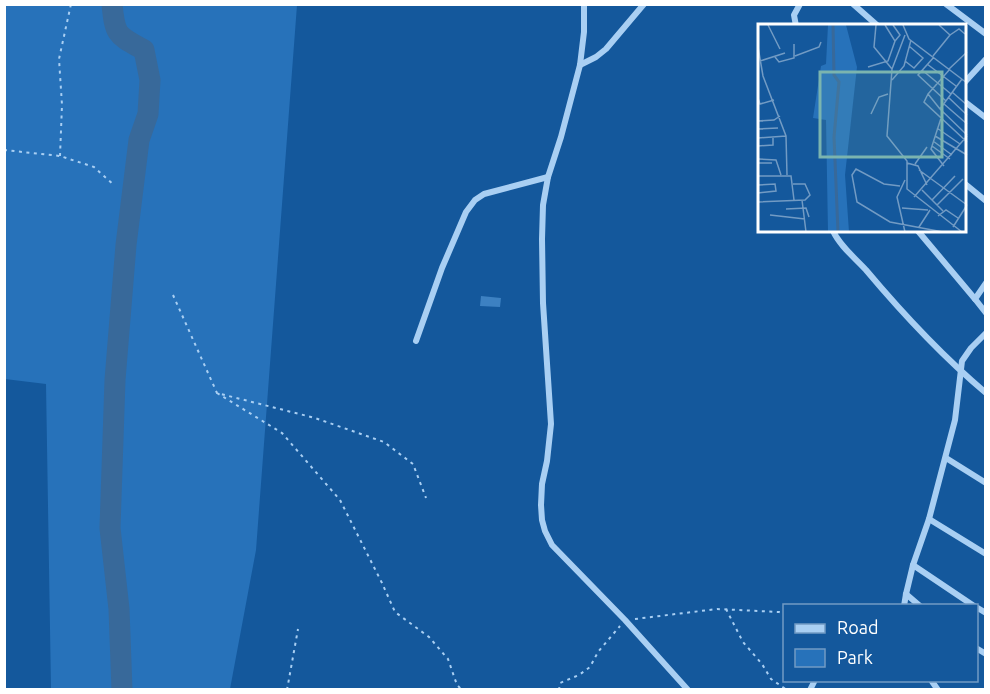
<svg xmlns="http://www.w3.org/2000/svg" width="990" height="694" font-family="Ubuntu,sans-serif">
<rect width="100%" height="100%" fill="#14589c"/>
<!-- green -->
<polygon fill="#2772ba" points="5,4 297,5 256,550 230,689 51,689 46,384 5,379"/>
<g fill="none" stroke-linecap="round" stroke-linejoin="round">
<!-- river -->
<path stroke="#38699a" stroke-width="21" d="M112 4C115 36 117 35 144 50L150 80 148 114 139 140 126 245 115 380 110 528 119 609 122 690"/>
</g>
<!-- building -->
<polygon fill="#3d81c2" points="481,296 501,298 500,307 480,306"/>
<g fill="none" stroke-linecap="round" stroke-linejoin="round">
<!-- path -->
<g stroke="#a9cff3" stroke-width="2" stroke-dasharray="3 4.5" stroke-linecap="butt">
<polyline points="4,150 60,156 94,167 114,185"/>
<polyline points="60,156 62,105 59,59 71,4"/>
<polyline points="173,295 217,393 315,418 384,442 413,464 426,498"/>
<polyline points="217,393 282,433 340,500 382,583 395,612 429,637 448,659 457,685 462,690"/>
<polyline points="726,609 743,642 762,664 771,679 787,690"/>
<polyline points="635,619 717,609 779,612 784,614"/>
<polyline points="287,690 298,629"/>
<polyline points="559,690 560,683 579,675 590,667 598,652 620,626"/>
</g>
<!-- street -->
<g stroke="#a9cff3" stroke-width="6">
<polyline points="584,4 584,32 580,65 561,137 548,177 543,205 542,239 543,303 551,424 547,461 542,484 541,505 542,520 545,531 552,545 625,620 688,690"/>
<polyline points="853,4 878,26"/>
<polyline points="946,4 986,34"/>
<polyline points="796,26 794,15 800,4"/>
<polyline points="580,65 596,57 606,49 644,4"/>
<polyline points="964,83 986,59"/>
<polyline points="964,101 986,118"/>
<polyline points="964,183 986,201"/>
<path d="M833 231C840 246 855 258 866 270 903 314 941 355 986 393"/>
<polyline points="918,231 975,299"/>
<polyline points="986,283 975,299 986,313"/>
<polyline points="416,341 442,268 466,212 475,200 484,194 548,177"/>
<polyline points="946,458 986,483"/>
<polyline points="929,519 986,554"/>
<polyline points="913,565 974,606"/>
<polyline points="906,594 920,606"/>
<polyline points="904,606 906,594 913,565 929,519 955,420 962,361 971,348 986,333"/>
<polyline points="976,607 986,613"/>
<polyline points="976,648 986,654"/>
<polyline points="931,680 938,690"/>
<polyline points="810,690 815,680"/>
</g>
</g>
<!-- overview -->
<g transform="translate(758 24)">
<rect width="208" height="208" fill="#14589c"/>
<path d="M70 1H88L99 43 87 151 91 208H70L68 96 55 94 63 42 68 40Z" fill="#2772ba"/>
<path fill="none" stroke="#38699a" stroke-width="3" d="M75 1 76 51 81 58 76 113 80 208"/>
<path fill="none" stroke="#729bc4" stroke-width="1.5" d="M10 1 22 25M118 1 116 23 134 45 129 112 149 137V165L204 208M135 1 142 11 137 17M145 1 151 15 209 59M192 11 201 5 207 10M0 23 5 52 28 112 29 151M37 32 61 23 63 18M175 32 192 11 181 1M17 33 21 38 36 34V20M176 33 160 51 188 77M2 37 27 29M147 37 156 44 165 34 151 22M169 40 198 62M110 43 130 37 137 17 127 1M134 45 147 11M191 45 209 28M164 46 193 70M204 55 182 85 209 111M134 56 146 42 153 16M194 68 209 81M170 70 166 78 209 118M190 73 209 91M0 74 2 80 16 76M186 80 209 100M182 85 170 70 192 45M185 88 173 125 186 142M113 90 121 73 130 70M0 97 16 96 22 92M179 104 202 120M0 105 20 104M177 112 209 131M0 114 28 112M175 117 194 131M0 122 15 121V113M174 122 192 135M0 135 18 136 23 151M149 139 160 142 169 161M157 140 169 123M161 146 209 181M0 152H33L36 176M0 152V139H14M147 156 139 173 147 208M0 161 17 160 18 167 0 169M142 162 126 160 98 145 94 151 99 178 132 198 185 208M164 166 185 187M156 173 209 112M44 176 48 208M174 176 197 152M0 178 47 176 52 171 47 160H35M179 181 205 155M144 184 170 186M28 185 48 184 51 193M12 191 47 195M180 192 188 186 200 194M161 203 172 186M195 203 209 181"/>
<path fill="#7bb4af" fill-opacity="0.15" stroke="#7bb4af" stroke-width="3" d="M62 48H184V133H62Z"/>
<rect width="208" height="208" fill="none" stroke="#fff" stroke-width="3"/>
</g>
<!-- border -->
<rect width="990" height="694" fill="none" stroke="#ffffff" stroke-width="12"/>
<!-- legend -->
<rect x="783" y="604" width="195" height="78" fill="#14589c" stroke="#729bc4" stroke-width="1.5"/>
<rect x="795" y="624" width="30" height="9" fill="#a9cff3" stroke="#729bc4" stroke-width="1.5"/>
<text x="837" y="634" font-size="18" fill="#ffffff">Road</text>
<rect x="795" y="649" width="30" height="18" fill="#2772ba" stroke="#729bc4" stroke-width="1.5"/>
<text x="837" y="664" font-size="18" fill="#ffffff">Park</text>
</svg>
